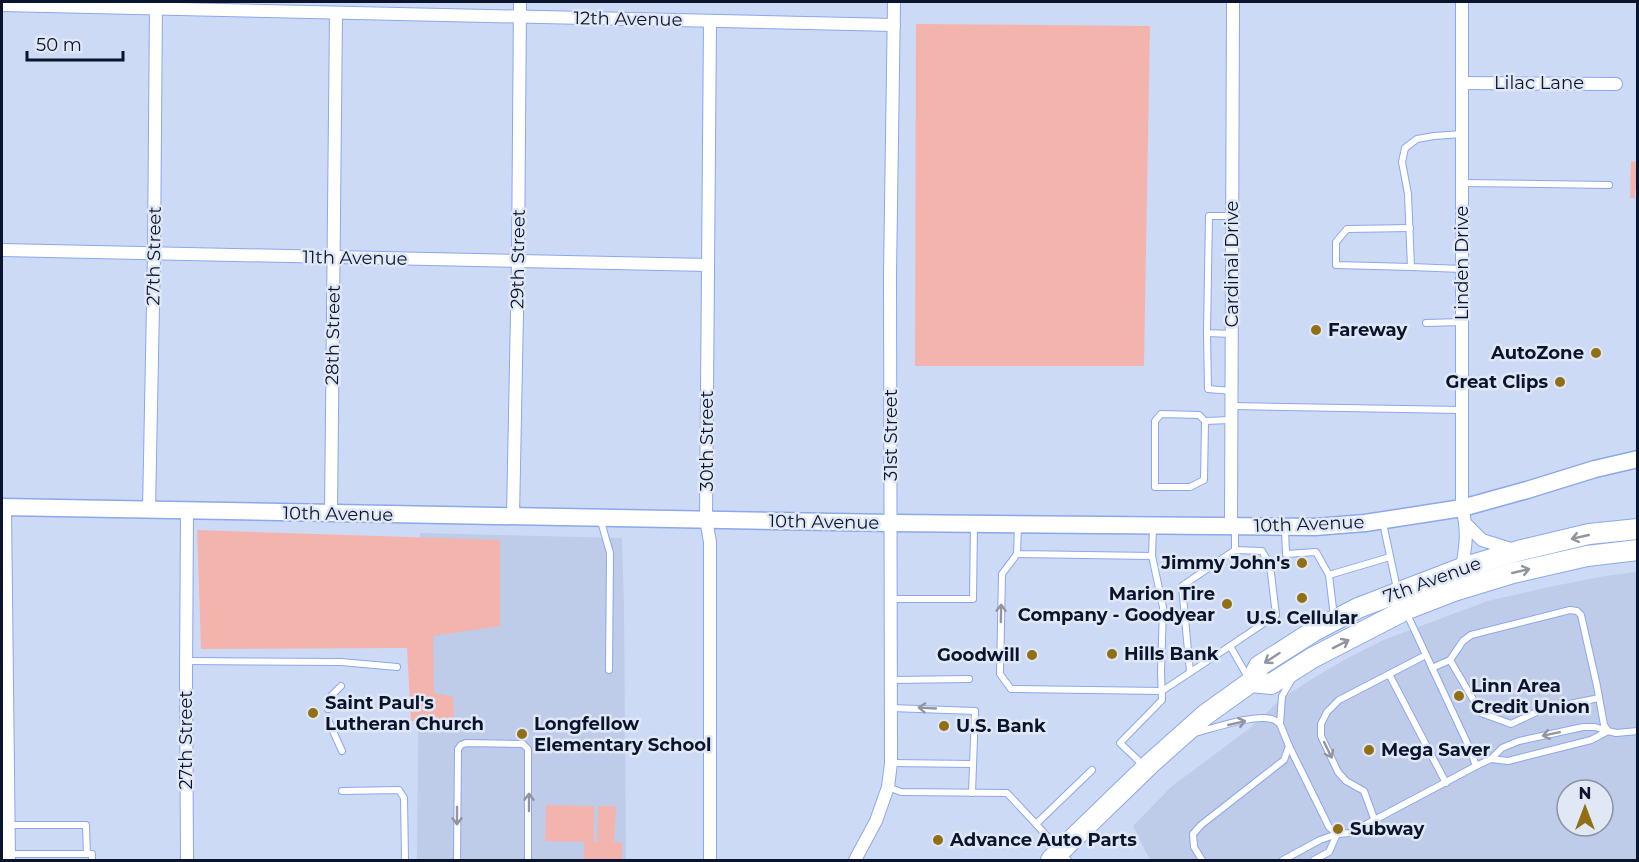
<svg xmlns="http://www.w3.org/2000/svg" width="1639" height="862" font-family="Montserrat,sans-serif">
<rect width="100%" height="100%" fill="#cddaf6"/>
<!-- built -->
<g fill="#becbe9" fill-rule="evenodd">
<polygon points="420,533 622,538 624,607 626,860 417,860"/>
<path d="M1637 572V860H1150L1133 826 1171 787 1250 728 1281 699 1315 677 1348 658 1386 639 1488 601 1549 587 1605 576ZM1567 790H1603V826H1567Z"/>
</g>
<!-- green -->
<g fill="#f3b4ae">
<polygon points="916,24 1150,26 1144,366 915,366"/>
<polygon points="1631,161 1637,162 1637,190 1635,191 1635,198 1630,198"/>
<polygon points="197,530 500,540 500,626 433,636 434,693 453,697 454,722 411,721 407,648 201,649"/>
<polygon points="546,805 594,806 594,842 597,842 598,806 616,806 614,842 622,843 622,860 584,860 584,842 545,841"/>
</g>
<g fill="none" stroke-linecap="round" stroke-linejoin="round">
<defs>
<g id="lane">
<polyline points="1462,183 1609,185"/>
<polyline points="1410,228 1347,229 1336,242 1336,265 1411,267"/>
<polyline points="1462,269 1411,267 1408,194 1402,162 1405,148 1417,139 1434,136 1462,134"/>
<polyline points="1426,323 1462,322"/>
<polyline points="1207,333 1208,389 1232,391"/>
<polyline points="1232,334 1207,333 1209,216 1232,216"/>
<polyline points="1232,406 1461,410"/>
<polyline points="1205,421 1204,480 1190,487 1155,487 1155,421 1161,414 1199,415 1205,421 1231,420"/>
<polyline points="600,518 610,553 609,670"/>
<polyline points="1383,523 1397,589"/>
<polyline points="1018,525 1017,554 1152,556"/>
<polyline points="1235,527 1235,550"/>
<polyline points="1285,529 1286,554 1316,552 1329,575 1334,617"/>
<polyline points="1017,554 1002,574 1000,674 1011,689 1162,691 1230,646"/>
<polyline points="1329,575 1390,557"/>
<polyline points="892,599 973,599 974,524"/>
<polyline points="1450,660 1481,713 1511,724 1541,710 1599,698"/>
<polyline points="186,661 341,662 397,667"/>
<polyline points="1432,668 1450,660 1463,641 1471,635 1570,610 1577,611 1581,615 1597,686 1604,725 1608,731 1616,733 1638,731"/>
<polyline points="1190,672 1182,586 1235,550 1262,551 1270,565 1276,615 1230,646 1249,679"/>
<polyline points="1389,674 1446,783"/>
<polyline points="891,680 969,679"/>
<polyline points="891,708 975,711 972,793"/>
<polyline points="328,709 328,699 341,686"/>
<polyline points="328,720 342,751"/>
<path d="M1195 733C1214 728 1254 714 1272 719 1275 720 1278 722 1280 724L1282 696 1292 679"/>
<polyline points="1289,746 1329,827 1337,834 1350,833 1476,766 1470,749 1406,612"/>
<polyline points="1491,759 1508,761 1591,740 1608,731"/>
<polyline points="891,763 972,764"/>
<polyline points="1143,765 1120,743 1162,700 1161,672 1163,607 1152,556 1153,528"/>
<polyline points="1476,766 1491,759 1502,748 1519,741 1583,727 1595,727 1607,731"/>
<polyline points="888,787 901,792 1007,793 1036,824"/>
<polyline points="342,791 399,790 404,798 405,860"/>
<polyline points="1375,821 1364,791 1346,781 1338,772 1321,736 1321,724 1327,712 1339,700 1426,655"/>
<polyline points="9,825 86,825 87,854"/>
<polyline points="8,854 92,854 92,860"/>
<polyline points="457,860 458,749 461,745 466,743 523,744 528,749 528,860"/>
<polyline points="1068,860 1036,824 1092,770"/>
<polyline points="1202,860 1194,847 1193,834 1201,825 1284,760 1289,746 1280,724"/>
<polyline points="1283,860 1320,840 1337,834"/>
<polyline points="1314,860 1329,852 1337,834"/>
</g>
<g id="street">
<polyline points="2,5 894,25"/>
<polyline points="710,21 706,519 710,542 710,860"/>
<polyline points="1462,83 1616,84"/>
<polyline points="2,250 708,265"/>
<polyline points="5,507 9,860"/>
<polyline points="149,510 154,254 156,2"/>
<polyline points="331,514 336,13"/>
<polyline points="513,517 518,261 520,2"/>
<polyline points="1466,524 1482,540 1517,551"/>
<polyline points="1231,527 1233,2"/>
<path d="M1462 568C1466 545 1468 530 1462 508V2"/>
<polyline points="187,860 186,676 187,511"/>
<polyline points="855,860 876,821 888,787 891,763 890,274 894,2"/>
</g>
<polyline id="secondary" points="2,507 892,523 1315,527 1365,523 1462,508 1527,490 1595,469 1638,459"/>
<g id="primary">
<polyline points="1251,682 1271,684 1312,658 1405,610 1454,591 1513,573 1587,556 1638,550"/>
<polyline points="1051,860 1151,763 1205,715 1251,682 1259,666 1314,631 1358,608 1462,568 1518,551 1589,534 1638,529"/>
</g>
</defs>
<!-- lane casing -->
<use href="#lane" stroke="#8ba8ea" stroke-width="8"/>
<!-- street casing -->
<use href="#street" stroke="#8ba8ea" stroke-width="14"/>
<!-- secondary casing -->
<use href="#secondary" stroke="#8ba8ea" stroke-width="19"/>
<!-- primary casing -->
<use href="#primary" stroke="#8ba8ea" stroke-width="22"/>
<!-- lane -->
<use href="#lane" stroke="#fff" stroke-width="6"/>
<!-- street -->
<use href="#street" stroke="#fff" stroke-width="12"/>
<!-- secondary -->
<use href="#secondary" stroke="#fff" stroke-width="16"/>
<!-- primary -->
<use href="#primary" stroke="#fff" stroke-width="20"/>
</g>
<!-- one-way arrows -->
<defs><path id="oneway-shaft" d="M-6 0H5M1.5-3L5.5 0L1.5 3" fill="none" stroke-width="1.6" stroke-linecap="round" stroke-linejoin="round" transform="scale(1.5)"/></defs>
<g stroke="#9195a0">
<use href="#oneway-shaft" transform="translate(1580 537) rotate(167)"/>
<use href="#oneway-shaft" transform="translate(1521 571) rotate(-13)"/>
<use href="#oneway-shaft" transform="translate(1001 613) rotate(-89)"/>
<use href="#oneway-shaft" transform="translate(1341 644) rotate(-27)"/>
<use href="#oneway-shaft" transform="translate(1272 658) rotate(147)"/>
<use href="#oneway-shaft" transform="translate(927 708) rotate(-177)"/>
<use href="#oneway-shaft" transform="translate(1237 723) rotate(-13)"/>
<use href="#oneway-shaft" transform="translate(1551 734) rotate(168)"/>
<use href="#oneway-shaft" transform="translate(1328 750) rotate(64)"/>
<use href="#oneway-shaft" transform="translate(529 802) rotate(-90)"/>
<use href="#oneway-shaft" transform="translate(457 816) rotate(90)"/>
</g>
<!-- markers -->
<g fill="#916f15" stroke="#e0e7f5" stroke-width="2">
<circle cx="1316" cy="330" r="6"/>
<circle cx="1596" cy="353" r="6"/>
<circle cx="1560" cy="382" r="6"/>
<circle cx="1302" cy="563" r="6"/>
<circle cx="1302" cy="598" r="6"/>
<circle cx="1227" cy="604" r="6"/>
<circle cx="1112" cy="654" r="6"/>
<circle cx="1032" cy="655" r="6"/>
<circle cx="1459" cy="696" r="6"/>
<circle cx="313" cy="713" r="6"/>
<circle cx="944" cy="726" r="6"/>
<circle cx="522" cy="734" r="6"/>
<circle cx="1369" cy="750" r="6"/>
<circle cx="1338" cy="829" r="6"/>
<circle cx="938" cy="840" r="6"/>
</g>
<g text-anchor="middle" stroke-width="5" stroke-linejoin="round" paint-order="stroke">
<!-- street labels -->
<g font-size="18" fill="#0a142d" stroke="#e0e7f5">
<text transform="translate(628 19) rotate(1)" y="6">12th Avenue</text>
<text x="1539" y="89">Lilac Lane</text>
<text transform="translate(154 256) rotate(-89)" y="6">27th Street</text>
<text transform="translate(355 258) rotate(1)" y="6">11th Avenue</text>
<text transform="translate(518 259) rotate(-89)" y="6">29th Street</text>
<text transform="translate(1462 263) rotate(-90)" y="6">Linden Drive</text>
<text transform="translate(1232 264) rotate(-90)" y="6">Cardinal Drive</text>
<text transform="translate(333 335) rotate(-89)" y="6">28th Street</text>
<text transform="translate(891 435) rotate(-90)" y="6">31st Street</text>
<text transform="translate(707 441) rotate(-90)" y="6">30th Street</text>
<text transform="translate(338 514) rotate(1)" y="6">10th Avenue</text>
<text transform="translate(824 522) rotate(1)" y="6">10th Avenue</text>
<text transform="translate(1309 524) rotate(-2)" y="6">10th Avenue</text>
<text transform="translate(1432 580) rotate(-20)" y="6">7th Avenue</text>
<text transform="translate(186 740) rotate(-90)" y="6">27th Street</text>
</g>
<!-- poi labels -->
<g font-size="18" font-weight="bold" fill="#0a142d" stroke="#e0e7f5" text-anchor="start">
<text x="1328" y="336">Fareway</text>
<text x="1584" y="359" text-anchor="end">AutoZone</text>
<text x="1548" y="388" text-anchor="end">Great Clips</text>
<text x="1290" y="569" text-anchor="end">Jimmy John's</text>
<text x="1215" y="600" text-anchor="end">Marion Tire<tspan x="1215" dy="21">Company - Goodyear</tspan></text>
<text x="1302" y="624" text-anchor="middle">U.S. Cellular</text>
<text x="1124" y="660">Hills Bank</text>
<text x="1020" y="661" text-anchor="end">Goodwill</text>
<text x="1471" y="692">Linn Area<tspan x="1471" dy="21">Credit Union</tspan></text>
<text x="325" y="709">Saint Paul's<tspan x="325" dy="21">Lutheran Church</tspan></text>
<text x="534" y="730">Longfellow<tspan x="534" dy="21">Elementary School</tspan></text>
<text x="956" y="732">U.S. Bank</text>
<text x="1381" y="756">Mega Saver</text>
<text x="1350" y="835">Subway</text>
<text x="950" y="846">Advance Auto Parts</text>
</g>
</g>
<!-- border -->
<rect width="1639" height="862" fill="none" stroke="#0a142d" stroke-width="6"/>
<!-- north arrow -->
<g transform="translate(1585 808)"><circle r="28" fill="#e0e7f5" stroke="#8a93a5" stroke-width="1.5"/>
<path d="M0-4.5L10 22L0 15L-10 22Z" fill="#916f15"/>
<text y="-9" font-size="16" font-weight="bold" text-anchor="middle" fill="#0a142d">N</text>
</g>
<!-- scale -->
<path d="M27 51v9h96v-9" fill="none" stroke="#0a142d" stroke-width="3"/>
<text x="36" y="51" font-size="18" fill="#0a142d" stroke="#e0e7f5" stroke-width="4.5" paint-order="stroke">50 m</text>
</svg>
